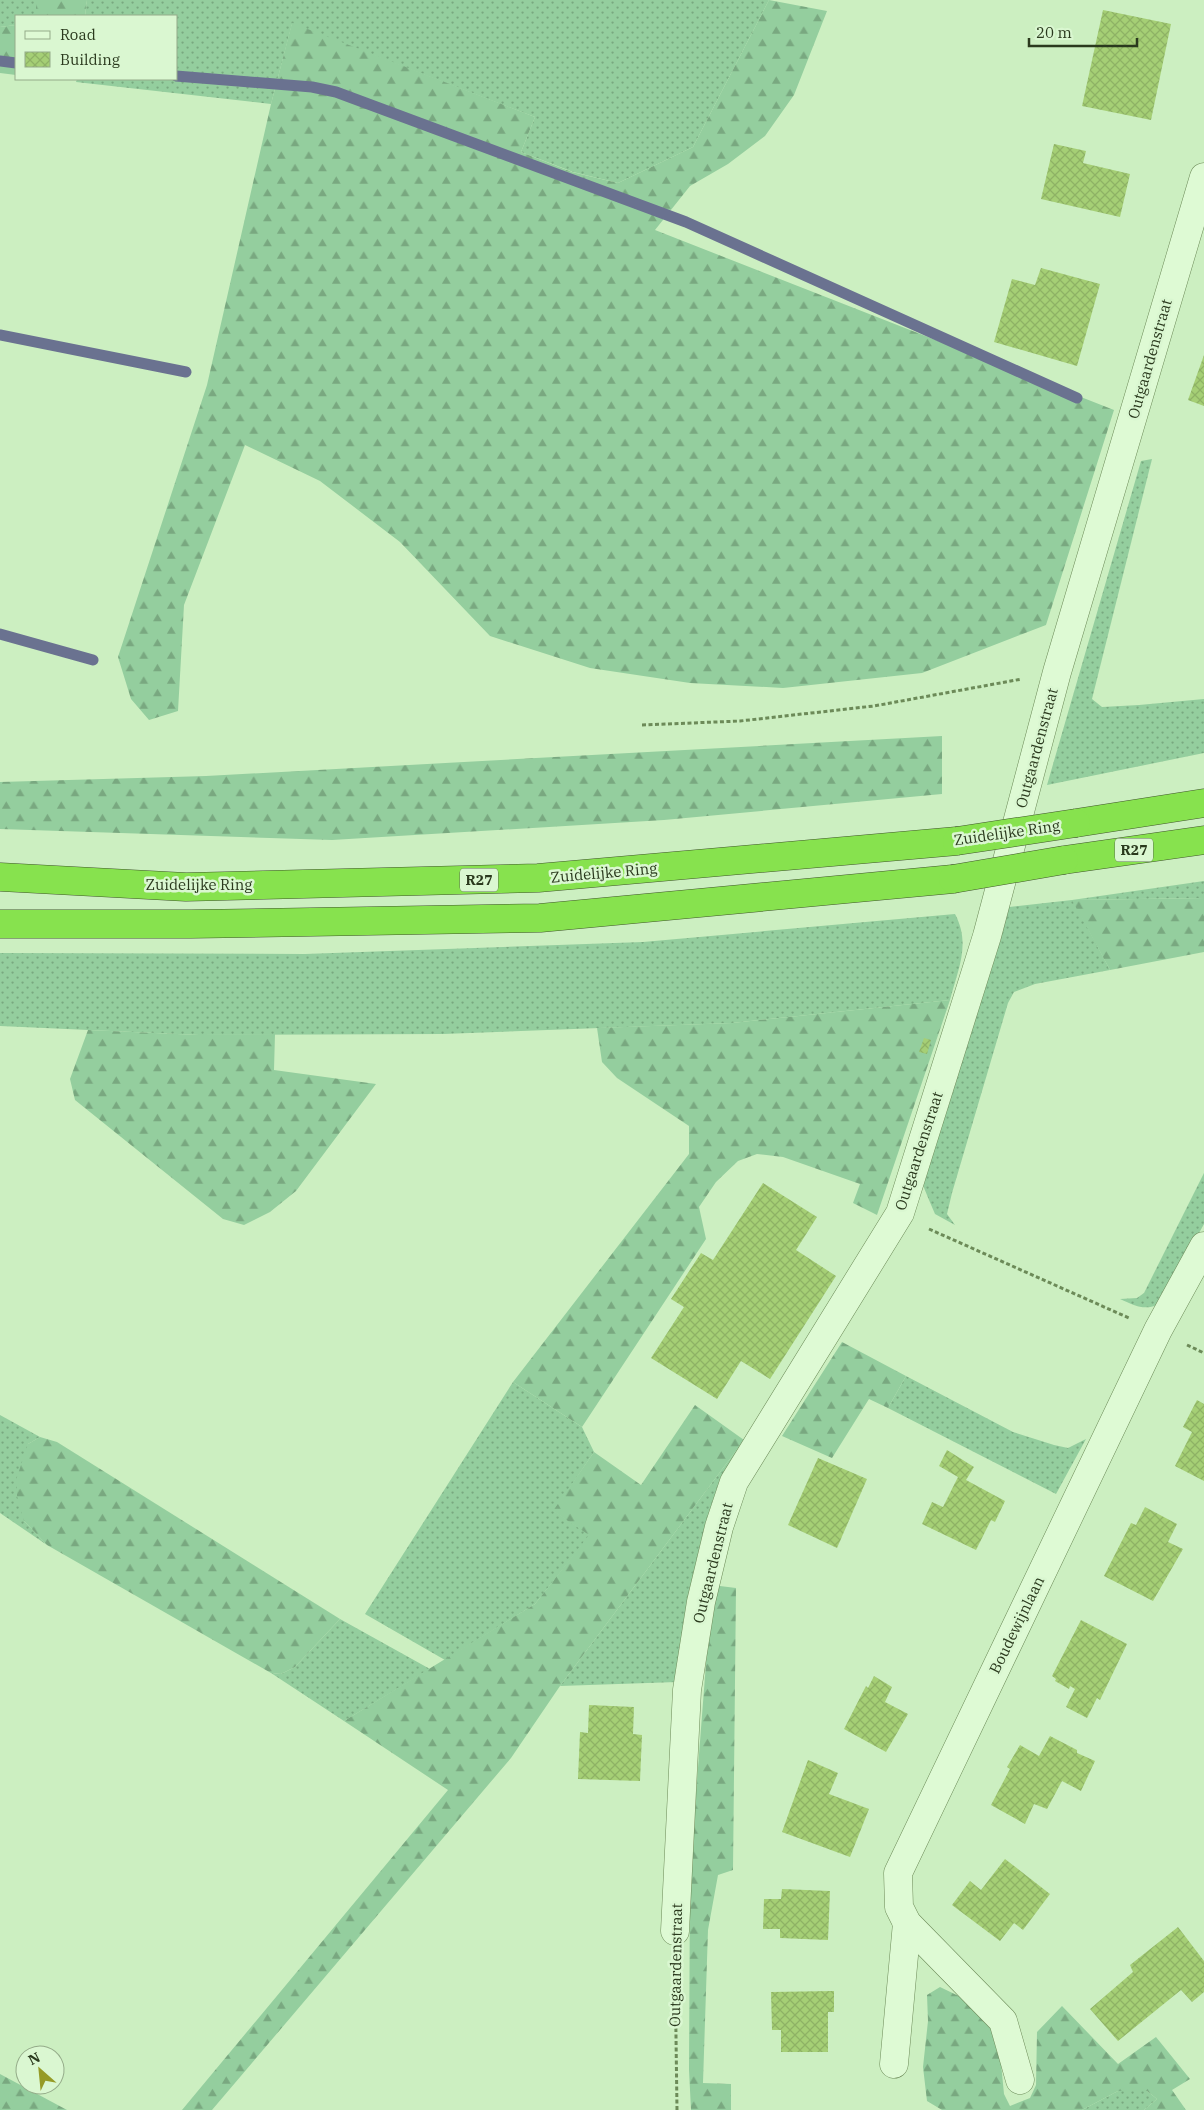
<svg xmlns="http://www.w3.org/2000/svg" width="1204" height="2110" font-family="'IBM Plex Serif',serif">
<defs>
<pattern id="grass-dots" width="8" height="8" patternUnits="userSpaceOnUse" patternTransform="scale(1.25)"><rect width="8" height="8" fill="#94ce9e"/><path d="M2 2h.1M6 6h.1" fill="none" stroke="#79a880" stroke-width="1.8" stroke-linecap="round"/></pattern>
<pattern id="forest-firs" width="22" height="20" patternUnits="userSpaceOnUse" patternTransform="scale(1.25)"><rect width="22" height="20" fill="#94ce9e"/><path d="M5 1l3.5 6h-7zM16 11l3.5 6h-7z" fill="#79a880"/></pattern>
<pattern id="building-cross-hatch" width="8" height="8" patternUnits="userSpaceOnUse" patternTransform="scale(1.25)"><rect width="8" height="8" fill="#a5cf75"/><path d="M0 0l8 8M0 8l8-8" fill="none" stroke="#8eb265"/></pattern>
</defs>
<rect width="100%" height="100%" fill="#ccefc1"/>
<!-- grass -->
<g fill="url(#grass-dots)">
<polygon points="0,0 36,0 36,16 16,16 16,25 0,27"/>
<polygon points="87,0 769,0 693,147 618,183 573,172 521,152 535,117 292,24 271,104 76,82 77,79 176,79 176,16 85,16"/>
<polygon points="1152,459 1092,699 1102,707 1139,705 1204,699 1204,753 1047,785 1141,461"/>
<polygon points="1204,881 1204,898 1073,900 1110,970 1035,984 1014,992 1008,1003 952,1193 947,1214 955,1225 935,1214 929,1200 922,1183 926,1160 1009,907 1072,900"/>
<path d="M955 914C971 944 958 969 950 1000L732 1023 443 1034 199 1035 0 1026V953L305 954 643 942Z"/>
<path d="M1204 1173V1224L1160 1304C1144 1311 1136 1306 1120 1299L1137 1298 1144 1293Z"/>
<polygon points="906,1376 1013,1432 1054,1445 1068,1448 1086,1439 1056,1494 888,1408"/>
<polygon points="513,1382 582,1427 594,1452 554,1511 590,1535 535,1604 445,1660 365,1614"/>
<polygon points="0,1415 40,1437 28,1444 24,1521 47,1545 0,1513"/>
<polygon points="744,1440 723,1481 677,1682 560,1686"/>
<polygon points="340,1619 430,1669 344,1721 271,1673 281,1674 295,1667"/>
<polygon points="1118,2091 1147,2091 1157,2099 1144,2110 1082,2110"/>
</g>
<!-- forest -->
<g fill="url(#forest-firs)">
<polygon points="36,0 87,0 85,16 36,16"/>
<polygon points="769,0 827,11 794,95 765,136 728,164 690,186 655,230 1114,410 1046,625 922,673 783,688 690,683 590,668 490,636 400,542 320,481 245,445 184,605 178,711 149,720 131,699 118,657 207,385 271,104 292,23 535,117 521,152 572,172 618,183 693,147"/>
<polygon points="16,25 16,75 0,73 0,27"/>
<polygon points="942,736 942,794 664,820 332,840 0,829 0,782 206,776"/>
<polygon points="1204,898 1204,952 1110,970 1072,900"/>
<polygon points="950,1000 877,1215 853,1203 860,1184 783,1157 757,1154 738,1161 716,1182 699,1207 706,1239 582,1427 513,1382 689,1154 689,1126 617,1078 602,1062 597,1028 732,1023"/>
<polygon points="88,1030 199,1035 275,1034 274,1070 376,1084 296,1191 270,1212 244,1225 223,1219 75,1100 70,1079"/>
<polygon points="842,1342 906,1376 888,1408 869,1399 832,1458 782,1436"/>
<polygon points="695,1405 744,1440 560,1686 511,1758 212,2110 182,2110 448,1790 344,1721 535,1604 589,1535 553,1511 594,1452 641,1485"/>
<polygon points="40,1437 57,1442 340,1619 295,1667 281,1674 271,1673 47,1545 24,1521 17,1496 17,1477 28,1444"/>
<polygon points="712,1585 736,1588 733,1870 718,1875 708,1930 703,2083 731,2084 731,2110 691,2110 689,2070 690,1872"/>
<polygon points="940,1987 969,2001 998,2032 1004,2094 1010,2106 1030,2098 1036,2085 1037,2032 1062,2006 1118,2064 1156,2037 1190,2079 1172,2090 1186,2110 1144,2110 1157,2099 1147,2091 1118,2091 1082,2110 942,2110 927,2101 923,2067 928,2021 927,1995"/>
<polygon points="0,2074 67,2110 0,2110"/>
</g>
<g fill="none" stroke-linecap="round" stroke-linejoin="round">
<!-- stream -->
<g stroke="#6a7290" stroke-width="11">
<polyline points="0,61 16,63"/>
<polyline points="176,76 312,87 336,92 686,222 1077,398"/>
<polyline points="0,335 186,372"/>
<polyline points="0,634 93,660"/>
</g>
</g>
<!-- building -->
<g fill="url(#building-cross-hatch)">
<polygon points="1103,10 1171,24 1151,120 1082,106"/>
<polygon points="1054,144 1086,151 1083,163 1130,174 1120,217 1041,199"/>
<polygon points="1041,268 1100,284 1077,366 994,342 1012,279 1035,285"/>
<polygon points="1204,355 1204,406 1188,400"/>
<polygon points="924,1038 931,1040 927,1054 919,1052"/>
<polygon points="763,1183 817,1217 796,1250 836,1276 770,1379 741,1361 717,1399 651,1358 684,1307 671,1299 701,1253 713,1260"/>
<polygon points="1197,1400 1204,1404 1204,1481 1175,1466 1192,1432 1183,1427"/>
<polygon points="947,1450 974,1467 966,1480 1005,1501 995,1522 991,1520 976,1550 922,1524 932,1502 943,1507 958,1477 939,1466"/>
<polygon points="818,1458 867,1479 837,1548 788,1525"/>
<polygon points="1145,1507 1177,1524 1168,1542 1183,1549 1153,1601 1104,1576 1131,1523 1136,1525"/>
<polygon points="1081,1620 1127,1644 1100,1700 1097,1698 1087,1718 1066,1707 1075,1689 1070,1686 1069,1689 1055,1681 1056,1679 1052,1676"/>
<polygon points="874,1676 892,1687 885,1702 908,1714 886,1752 844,1729 866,1686 868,1688"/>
<polygon points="589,1705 634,1707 633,1734 642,1735 640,1781 578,1779 580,1732 588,1733"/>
<polygon points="1050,1736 1077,1750 1077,1753 1095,1761 1081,1791 1062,1781 1047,1809 1034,1804 1025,1824 991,1805 1010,1769 1007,1767 1020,1745 1039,1756"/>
<polygon points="808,1760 838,1773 829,1794 869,1809 850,1857 782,1832"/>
<polygon points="1005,1859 1050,1894 1023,1930 1014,1923 1000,1941 952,1905 970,1881 981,1890"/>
<polygon points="782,1889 830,1891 828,1940 780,1938 780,1929 763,1929 764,1899 781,1899"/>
<polygon points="1178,1927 1204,1961 1204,1992 1192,2002 1181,1990 1118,2041 1090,2009 1133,1972 1130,1965"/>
<polygon points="834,1991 834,2012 828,2012 828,2052 781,2052 781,2030 772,2030 771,1992"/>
</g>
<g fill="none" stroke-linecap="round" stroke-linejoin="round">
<defs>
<g id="street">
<polyline points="675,1931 687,1690 701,1602 719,1527 734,1482 900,1213 987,936 1057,672 1204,177"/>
<polyline points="894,2064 907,1923"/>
<polyline points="1020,2080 1003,2021 907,1923 899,1907 898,1873 1158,1330 1204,1246"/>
</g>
<g id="highway">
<polyline points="1076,823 1204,803"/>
<polyline points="1064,860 1204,840"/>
<polyline points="0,877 186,887 538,878 957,841"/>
<polyline points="0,924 191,924 540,918 953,879"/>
</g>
</defs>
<!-- street casing -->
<use href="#street" stroke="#6c8a58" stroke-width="29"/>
<!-- highway casing -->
<use href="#highway" stroke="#41572c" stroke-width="29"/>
<!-- path -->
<g stroke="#6c8a58" stroke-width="3" stroke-dasharray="4 2.5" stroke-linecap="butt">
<polyline points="642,725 740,721 874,706 1022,679"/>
<polyline points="929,1229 1129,1318"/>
<polyline points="1187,1345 1204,1353"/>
<polyline points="675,1963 677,2110"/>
</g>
<!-- street -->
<use href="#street" stroke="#defad4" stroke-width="28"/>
<!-- highway -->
<use href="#highway" stroke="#87e24e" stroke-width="28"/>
<defs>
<g id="highway-bridge">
<polyline points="957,841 1076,823"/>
<polyline points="953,879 1064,860"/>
</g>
</defs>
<!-- highway-bridge casing -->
<use href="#highway-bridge" stroke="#41572c" stroke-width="29" stroke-linecap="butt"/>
<!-- highway-bridge -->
<use href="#highway-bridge" stroke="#87e24e" stroke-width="28"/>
</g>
<g text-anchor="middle" stroke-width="5" stroke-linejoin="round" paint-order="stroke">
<!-- shield labels -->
<g fill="#daf7d1" stroke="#5f7253" stroke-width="1">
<rect x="1115" y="838.5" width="38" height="23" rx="4"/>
<rect x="460" y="868.5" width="38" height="23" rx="4"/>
</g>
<g font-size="14" font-weight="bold" fill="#2a391d">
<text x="1134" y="855">R27</text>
<text x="479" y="885">R27</text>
</g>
<!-- street labels -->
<g font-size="15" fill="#2a391d" stroke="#daf7d1">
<text transform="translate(1150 359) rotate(-74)" y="5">Outgaardenstraat</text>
<text transform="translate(1037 748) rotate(-75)" y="5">Outgaardenstraat</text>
<text transform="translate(1007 833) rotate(-8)" y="5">Zuidelijke Ring</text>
<text transform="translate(604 873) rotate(-5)" y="5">Zuidelijke Ring</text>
<text x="199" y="890">Zuidelijke Ring</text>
<text transform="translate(919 1151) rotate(-72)" y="5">Outgaardenstraat</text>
<text transform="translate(713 1563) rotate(-76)" y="5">Outgaardenstraat</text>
<text transform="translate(1017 1625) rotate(-64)" y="5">Boudewijnlaan</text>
<text transform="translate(676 1965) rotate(-89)" y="5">Outgaardenstraat</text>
</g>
</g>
<!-- legend -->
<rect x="15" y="15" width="162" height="65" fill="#daf7d1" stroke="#94ab89"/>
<rect x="25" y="31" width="25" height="8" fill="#defad4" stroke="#94ab89"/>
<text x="60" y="40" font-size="15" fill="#2a391d">Road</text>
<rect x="25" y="52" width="25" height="15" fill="url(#building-cross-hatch)" stroke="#94ab89"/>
<text x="60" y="65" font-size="15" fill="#2a391d">Building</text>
<!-- north arrow -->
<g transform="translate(40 2070) rotate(333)"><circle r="24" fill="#daf7d1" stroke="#94ab89"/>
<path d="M0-4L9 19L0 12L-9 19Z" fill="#959b26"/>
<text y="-8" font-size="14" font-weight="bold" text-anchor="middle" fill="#2a391d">N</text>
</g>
<!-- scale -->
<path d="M1029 38v8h108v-8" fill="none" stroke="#2a391d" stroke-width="2.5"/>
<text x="1036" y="38" font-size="15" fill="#2a391d" stroke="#daf7d1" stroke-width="4" paint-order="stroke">20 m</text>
</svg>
